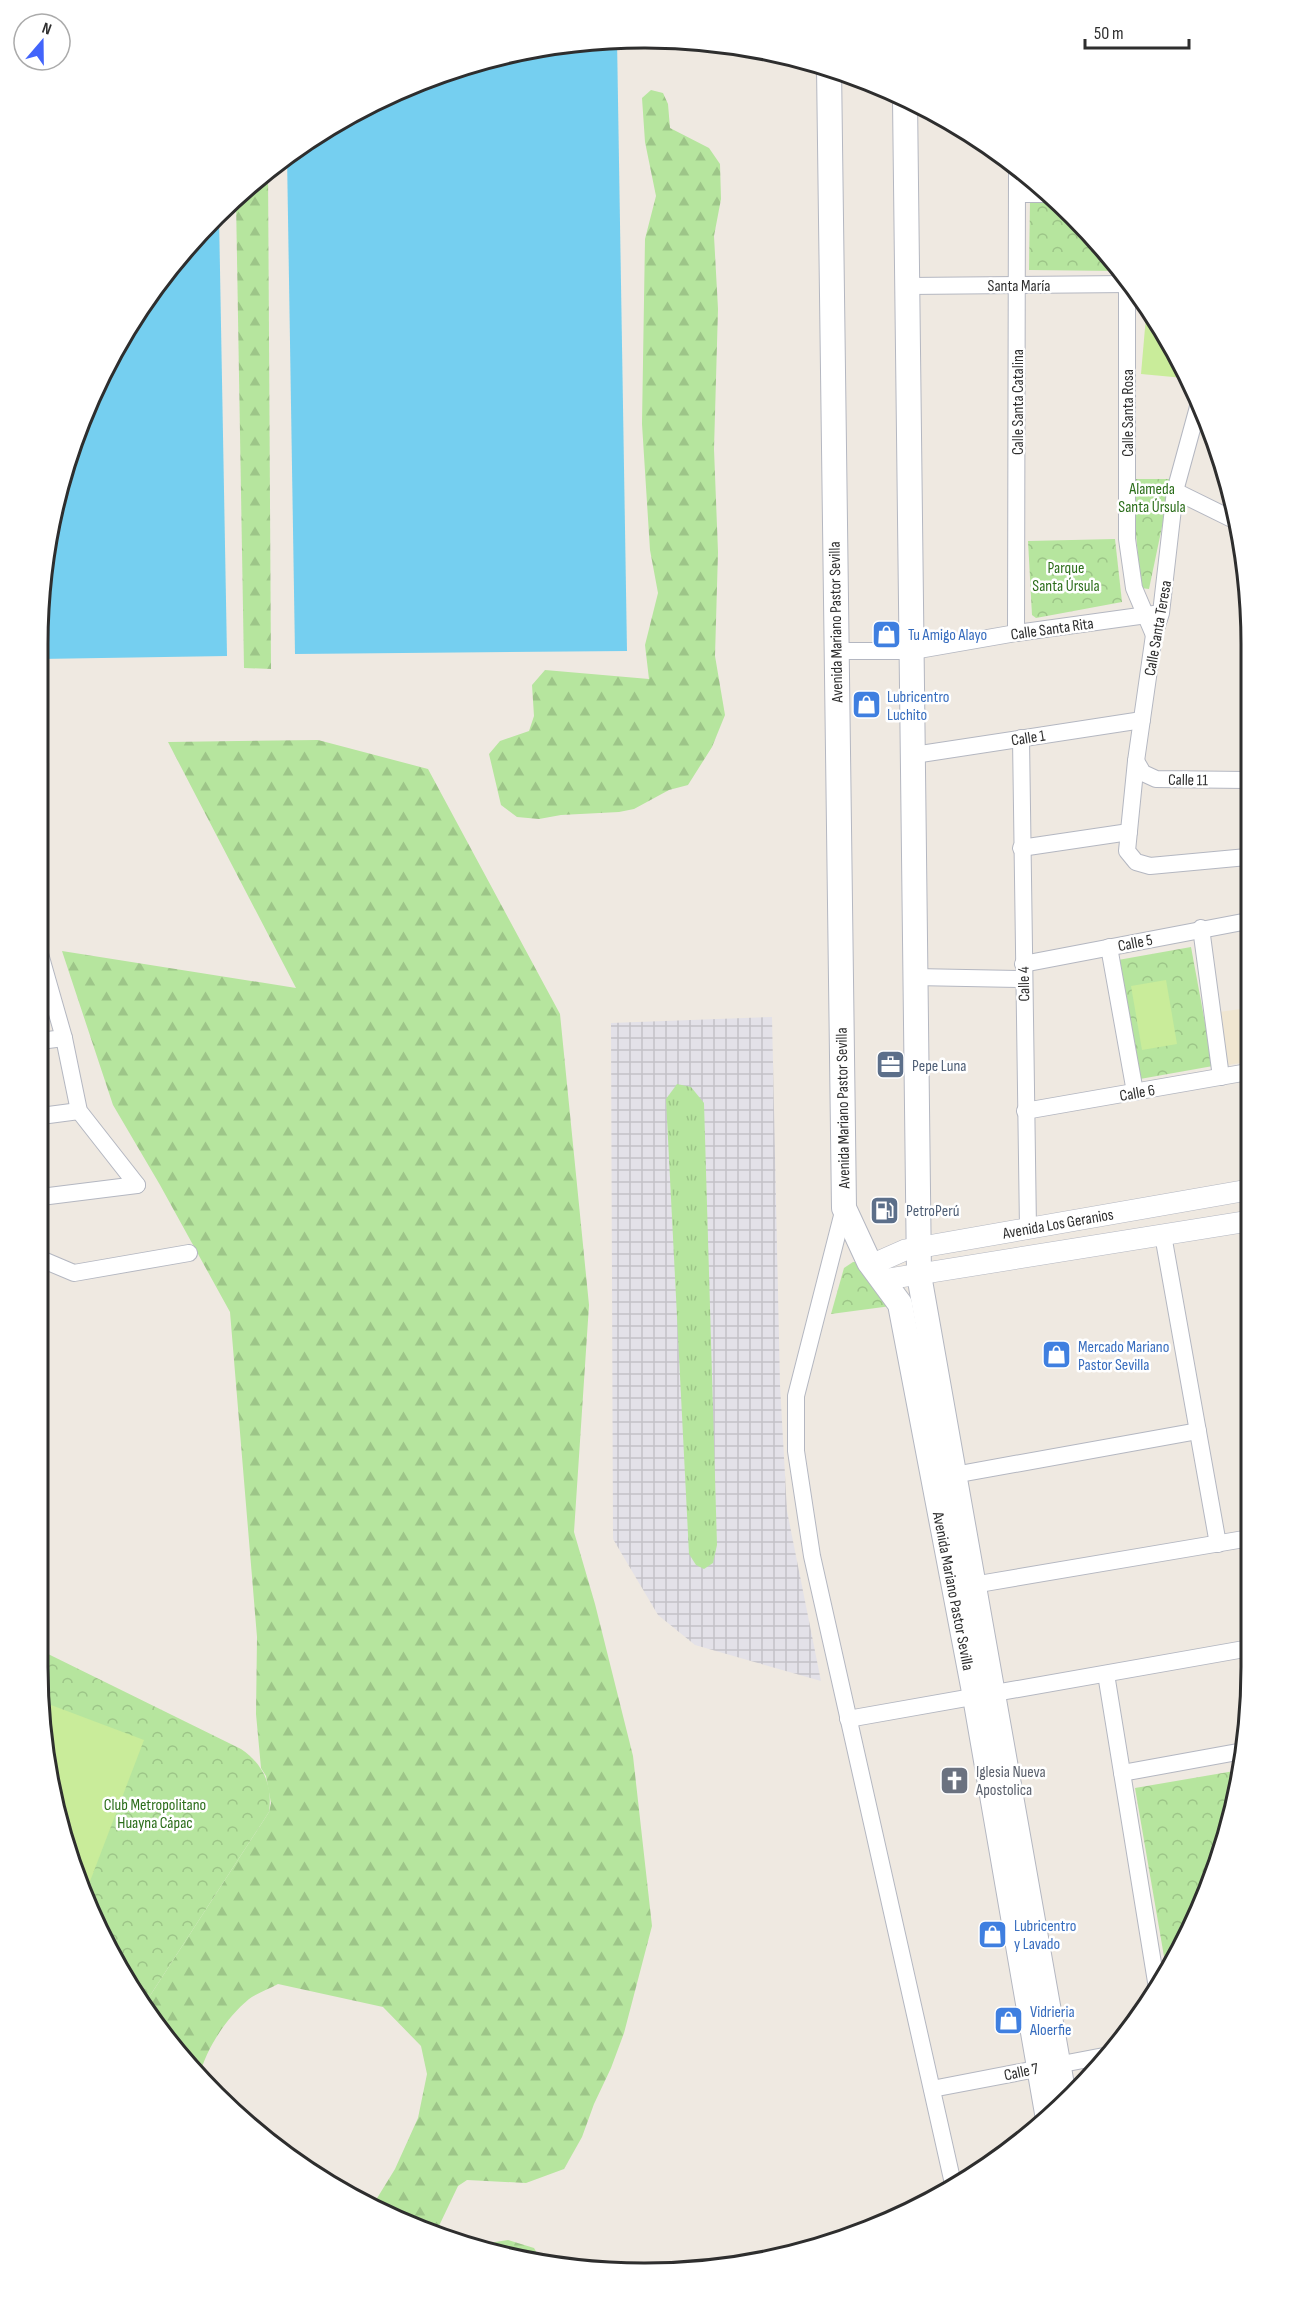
<svg xmlns="http://www.w3.org/2000/svg" width="1289" height="2311" font-family="'Sofia Sans Condensed',sans-serif">
<defs>
<pattern id="industrial-grid" width="8" height="8" patternUnits="userSpaceOnUse" patternTransform="scale(1.5)"><rect width="8" height="8" fill="#e3e1e8"/><path d="M0 4h8M4 0v8" fill="none" stroke="#c3c1c7"/></pattern>
<pattern id="grass-tufts" width="24" height="20" patternUnits="userSpaceOnUse" patternTransform="scale(1.5)"><rect width="24" height="20" fill="#b6e59e"/><path d="M3 7l-1-3M5 7V3M7 7l1-3M15 17l-1-3M17 17v-4M19 17l1-3" fill="none" stroke="#9dc588"/></pattern>
<pattern id="forest-firs" width="22" height="20" patternUnits="userSpaceOnUse" patternTransform="scale(1.5)"><rect width="22" height="20" fill="#b6e59e"/><path d="M5 1l3.5 6h-7zM16 11l3.5 6h-7z" fill="#9dc588"/></pattern>
<pattern id="park-crowns" width="20" height="18" patternUnits="userSpaceOnUse" patternTransform="scale(1.5)"><rect width="20" height="18" fill="#b6e59e"/><path d="M2 6a3 3 0 1 1 6 0M12 15a3 3 0 1 1 6 0" fill="none" stroke="#9dc588"/></pattern>
</defs>
<rect width="100%" height="100%" fill="#efe9e1"/>
<!-- industrial -->
<polygon fill="url(#industrial-grid)" points="772,1017 780,1385 787,1511 821,1681 695,1645 658,1615 613,1539 611,1023"/>
<!-- education -->
<polygon fill="#f0e6d1" points="1248,1008 1248,1062 1227,1065 1219,1012"/>
<!-- grass -->
<polygon fill="url(#grass-tufts)" points="677,1084 691,1087 704,1103 717,1545 713,1563 704,1569 696,1565 689,1554 666,1099"/>
<!-- forest -->
<g fill="url(#forest-firs)">
<polygon points="651,90 663,93 668,104 670,128 709,148 720,164 721,199 714,236 718,309 714,449 718,552 715,656 725,715 712,747 688,785 669,790 634,809 619,812 561,815 539,819 517,817 501,805 489,754 500,741 529,731 534,716 532,685 545,670 649,679 645,645 658,593 650,550 642,424 645,239 656,196 645,142 642,98"/>
<polygon points="268,170 271,669 244,668 236,200"/>
<path d="M318 740 428 769 560 1014 589 1305 574 1532 595 1604 633 1756 652 1926 624 2033 611 2068 594 2104 582 2137 564 2169 526 2183 467 2180 458 2186 438 2228 433 2232 371 2208 395 2169 418 2118 427 2074 421 2046 383 2007 278 1984C269 1989 257 1993 249 1999 226 2018 206 2049 199 2077L163 2036 144 2005 269 1812 271 1803 266 1776 261 1768 256 1714 257 1637 230 1312 160 1185 113 1105 62 951 296 988 168 742Z"/>
<polygon points="508,2240 534,2248 539,2257 539,2263 483,2251 495,2242"/>
</g>
<!-- park -->
<g fill="url(#park-crowns)">
<polygon points="1030,201 1056,202 1073,215 1119,271 1029,270"/>
<polygon points="1135,479 1172,479 1149,589 1141,588 1136,534"/>
<polygon points="1115,539 1122,602 1036,618 1032,615 1028,541"/>
<polygon points="1191,947 1213,1066 1140,1079 1118,960"/>
<polygon points="853,1262 857,1262 891,1306 831,1314 844,1268"/>
<path d="M42 1651 241 1749C263 1764 273 1785 269 1812L144 2005 100 1935 70 1861 43 1746Z"/>
<polygon points="1240,1770 1231,1824 1167,1974 1135,1788"/>
</g>
<!-- pitch -->
<g fill="#c9ec9a">
<polygon points="1147,305 1149,308 1184,378 1141,374"/>
<polygon points="1166,980 1177,1044 1142,1050 1131,986"/>
<polygon points="51,1705 144,1740 84,1897 70,1861 43,1746 43,1727"/>
</g>
<!-- water -->
<g fill="#75cff0">
<polygon points="605,39 617,39 627,651 295,654 287,155 376,100 488,58"/>
<polygon points="219,215 227,656 39,659 39,605 70,450 119,341 188,244"/>
</g>
<g fill="none" stroke-linecap="round" stroke-linejoin="round">
<defs>
<g id="minor">
<polyline points="1018,194 1047,194"/>
<polyline points="1127,280 1127,539 1134,588 1154,635"/>
<polyline points="908,286 1130,284"/>
<polyline points="1198,407 1175,491 1161,613 1154,635 1136,761 1127,851 1136,862 1150,866 1247,857"/>
<polyline points="1175,491 1236,521"/>
<polyline points="1016,633 1017,172"/>
<polyline points="836,651 913,651 1016,633 1154,614"/>
<polyline points="1021,738 1028,1229"/>
<polyline points="914,755 1142,720"/>
<polyline points="1136,761 1143,773 1156,779 1247,780"/>
<polyline points="1021,848 1129,832"/>
<polyline points="1201,928 1221,1077"/>
<polyline points="1109,947 1135,1092"/>
<polyline points="40,954 64,1038 79,1111 137,1185"/>
<polyline points="1023,964 1248,921"/>
<polyline points="914,977 1023,979"/>
<polyline points="40,1041 64,1038"/>
<polyline points="1025,1111 1248,1072"/>
<polyline points="41,1116 79,1111"/>
<polyline points="41,1197 137,1185"/>
<polyline points="844,1208 796,1396 796,1451 812,1556 954,2188"/>
<polyline points="1163,1235 1218,1544"/>
<polyline points="41,1259 74,1273 189,1253"/>
<polyline points="954,1475 1198,1431"/>
<polyline points="973,1585 1250,1538"/>
<polyline points="1106,1674 1157,1988"/>
<polyline points="848,1719 1250,1648"/>
<polyline points="1122,1773 1243,1751"/>
<polyline points="932,2089 1109,2055"/>
</g>
<g id="tertiary">
<polyline points="871,1265 905,1250 1248,1190"/>
<polyline points="882,1280 1249,1221"/>
</g>
<g id="secondary">
<polyline points="829,67 844,1208 869,1262 900,1304 975,1697 1048,2119"/>
<polyline points="905,99 919,1275 1065,2102"/>
</g>
</defs>
<!-- minor casing -->
<use href="#minor" stroke="#b4b7c1" stroke-width="18"/>
<!-- tertiary casing -->
<use href="#tertiary" stroke="#b4b7c1" stroke-width="22"/>
<!-- secondary casing -->
<use href="#secondary" stroke="#b4b7c1" stroke-width="26"/>
<!-- minor -->
<use href="#minor" stroke="#fff" stroke-width="16"/>
<!-- tertiary -->
<use href="#tertiary" stroke="#fff" stroke-width="21"/>
<!-- secondary -->
<use href="#secondary" stroke="#fff" stroke-width="24"/>
</g>
<!-- icons -->
<defs>
<symbol id="shop-square" viewBox="-11 -11 22 22"><rect x="-9" y="-9" width="18" height="18" rx="4" fill="#3f7fe0" stroke="#fff"/><path d="M-5-2.5h2.3a2.7 3.5 0 0 1 5.4 0H5L5.5 6h-11ZM-1.5-2.5h3a1.5 2.3 0 0 0-3 0Z" fill="#fff"/></symbol>
<symbol id="office-square" viewBox="-11 -11 22 22"><rect x="-9" y="-9" width="18" height="18" rx="4" fill="#5c6f8a" stroke="#fff"/><path d="M-6-3h4V-5.5h4V-3h4V5H-6ZM-1-4.5V-3h2v-1.5ZM-6 0V1H6V0Z" fill="#fff"/></symbol>
<symbol id="fuel-square" viewBox="-11 -11 22 22"><rect x="-9" y="-9" width="18" height="18" rx="4" fill="#5c6f8a" stroke="#fff"/><path d="M-5.5-6h7V0h2V4h1.3V-2.5L3-4.5l.8-.8L6-3V5H2.5V1h-1V6h-7ZM-4.2-4.7v3.2H.2V-4.7Z" fill="#fff"/></symbol>
<symbol id="church-square" viewBox="-11 -11 22 22"><rect x="-9" y="-9" width="18" height="18" rx="4" fill="#6b7280" stroke="#fff"/><path d="M-1.2-6h2.4v3.5h3.3v2.4h-3.3V6h-2.4V-.1h-3.3v-2.4h3.3Z" fill="#fff"/></symbol>
</defs>
<g fill-rule="evenodd">
<use href="#shop-square" x="870" y="618" width="33" height="33"/>
<use href="#shop-square" x="850" y="688" width="33" height="33"/>
<use href="#office-square" x="874" y="1048" width="33" height="33"/>
<use href="#fuel-square" x="868" y="1194" width="33" height="33"/>
<use href="#shop-square" x="1040" y="1338" width="33" height="33"/>
<use href="#church-square" x="938" y="1764" width="33" height="33"/>
<use href="#shop-square" x="976" y="1918" width="33" height="33"/>
<use href="#shop-square" x="992" y="2004" width="33" height="33"/>
</g>
<g text-anchor="middle" stroke-width="5" stroke-linejoin="round" paint-order="stroke">
<!-- street labels -->
<g font-size="16" fill="#2e2e2e" stroke="#fff">
<text x="1019" y="291">Santa María</text>
<text transform="translate(1017 402) rotate(-90)" y="6">Calle Santa Catalina</text>
<text transform="translate(1127 413) rotate(-90)" y="6">Calle Santa Rosa</text>
<text transform="translate(835 622) rotate(-91)" y="6">Avenida Mariano Pastor Sevilla</text>
<text transform="translate(1052 628) rotate(-8)" y="6">Calle Santa Rita</text>
<text transform="translate(1157 628) rotate(-80)" y="6">Calle Santa Teresa</text>
<text transform="translate(1028 737) rotate(-9)" y="6">Calle 1</text>
<text transform="translate(1188 779) rotate(1)" y="6">Calle 11</text>
<text transform="translate(1135 942) rotate(-11)" y="6">Calle 5</text>
<text transform="translate(1023 984) rotate(-91)" y="6">Calle 4</text>
<text transform="translate(1137 1092) rotate(-10)" y="6">Calle 6</text>
<text transform="translate(842 1108) rotate(-91)" y="6">Avenida Mariano Pastor Sevilla</text>
<text transform="translate(1058 1223) rotate(-10)" y="6">Avenida Los Geranios</text>
<text transform="translate(954 1591) rotate(79)" y="6">Avenida Mariano Pastor Sevilla</text>
<text transform="translate(1021 2071) rotate(-12)" y="6">Calle 7</text>
</g>
<!-- park labels -->
<g font-size="16" fill="#2c6e1b" stroke="#fff">
<text x="1152" y="494">Alameda<tspan x="1152" dy="18">Santa Úrsula</tspan></text>
<text x="1066" y="573">Parque<tspan x="1066" dy="18">Santa Úrsula</tspan></text>
<text x="155" y="1810">Club Metropolitano<tspan x="155" dy="18">Huayna Cápac</tspan></text>
</g>
<!-- shop labels -->
<g font-size="16" fill="#366cbe" stroke="#fff" text-anchor="start">
<text x="908" y="640">Tu Amigo Alayo</text>
<text x="887" y="702">Lubricentro<tspan x="887" dy="18">Luchito</tspan></text>
<text x="1078" y="1352">Mercado Mariano<tspan x="1078" dy="18">Pastor Sevilla</tspan></text>
<text x="1014" y="1931">Lubricentro<tspan x="1014" dy="18">y Lavado</tspan></text>
<text x="1030" y="2017">Vidrieria<tspan x="1030" dy="18">Aloerfie</tspan></text>
</g>
<!-- service labels -->
<g font-size="16" fill="#4e5e75" stroke="#fff" text-anchor="start">
<text x="912" y="1071">Pepe Luna</text>
<text x="906" y="1216">PetroPerú</text>
</g>
<!-- worship labels -->
<g font-size="16" fill="#5b616d" stroke="#fff" text-anchor="start">
<text x="976" y="1777">Iglesia Nueva<tspan x="976" dy="18">Apostolica</tspan></text>
</g>
</g>
<!-- crop -->
<path d="M0 0H1289V2311H0ZM644 48H645A596 596 0 0 1 1241 644V1667A596 596 0 0 1 645 2263H644A596 596 0 0 1 48 1667V644A596 596 0 0 1 644 48Z" fill="#fff" fill-rule="evenodd"/>
<path fill="none" stroke="#2e2e2e" stroke-width="3" d="M644 48H645A596 596 0 0 1 1241 644V1667A596 596 0 0 1 645 2263H644A596 596 0 0 1 48 1667V644A596 596 0 0 1 644 48Z"/>
<!-- north arrow -->
<g transform="translate(42 42) rotate(20)"><circle r="28" fill="#ffffff" stroke="#ababab" stroke-width="1.5"/>
<path d="M0-4.5L10 22L0 15L-10 22Z" fill="#4264fb"/>
<text y="-9" font-size="16" font-weight="bold" text-anchor="middle" fill="#2e2e2e">N</text>
</g>
<!-- scale -->
<path d="M1085 39v9h104v-9" fill="none" stroke="#2e2e2e" stroke-width="3"/>
<text x="1094" y="39" font-size="18" fill="#2e2e2e" stroke="#ffffff" stroke-width="4.5" paint-order="stroke">50 m</text>
</svg>
